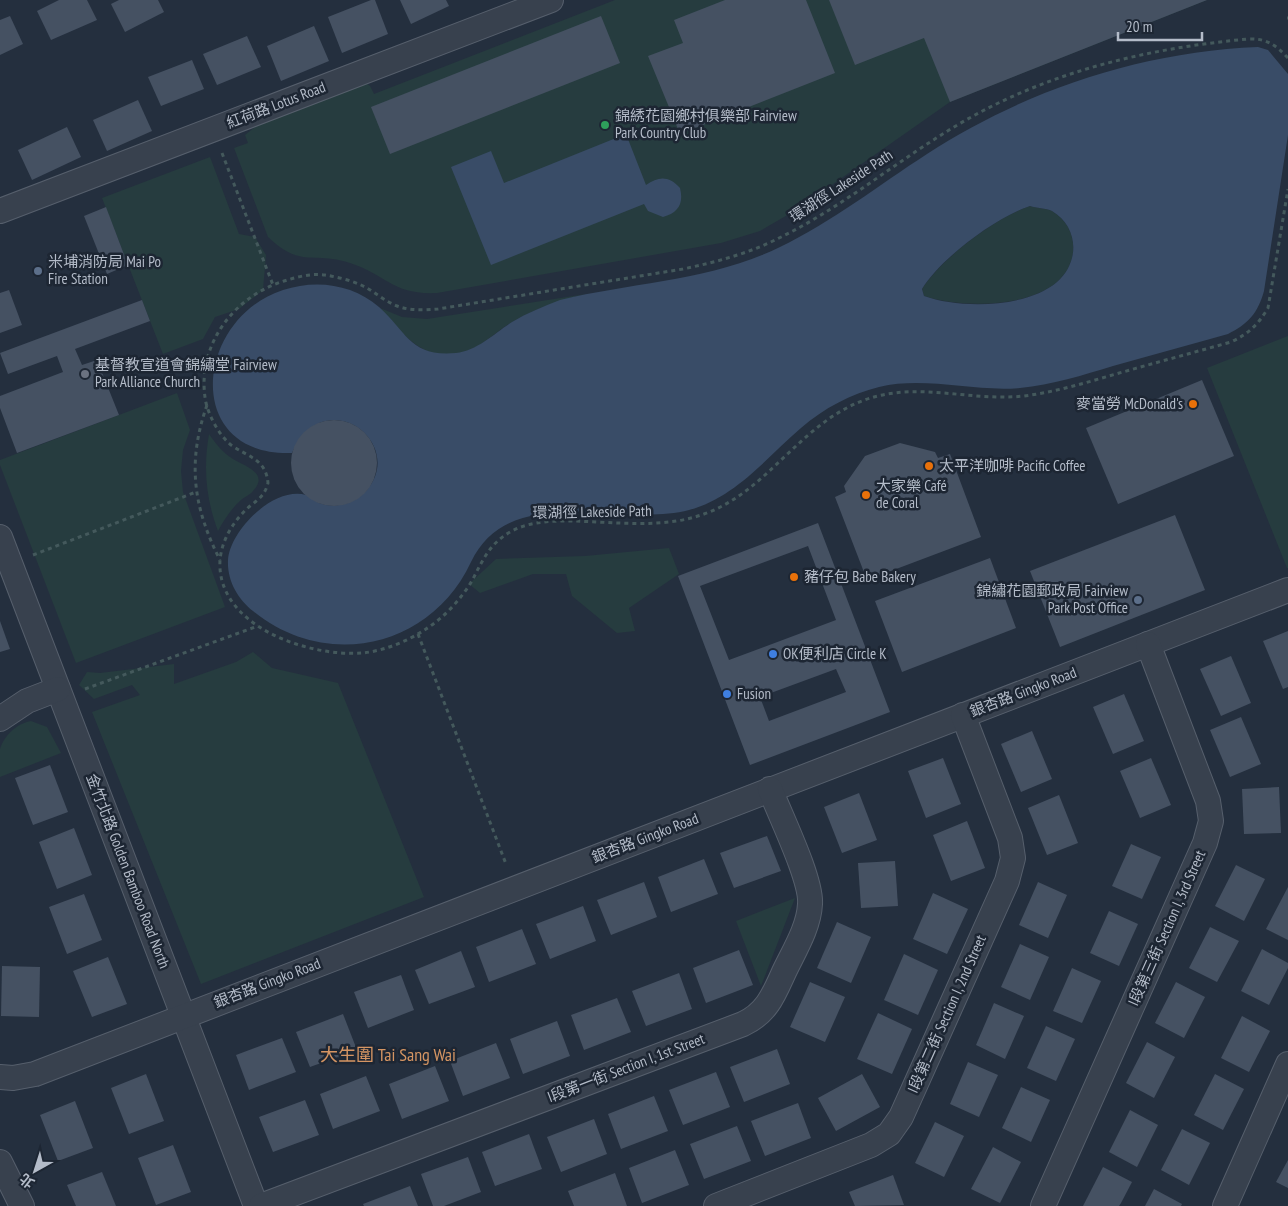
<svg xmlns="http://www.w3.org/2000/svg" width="1288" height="1206" font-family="'PT Sans Narrow','Noto Sans TC',sans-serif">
<rect width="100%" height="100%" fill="#242f3e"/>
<!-- green -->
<g fill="#263c3f">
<path d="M615 0H1207L950 102 796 210 760 231 721 243 437 293C392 295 387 275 350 263 314 251 301 269 268 237L234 148 248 143 245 135 264 120 361 79 370 86 374 94Z"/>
<polygon points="210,157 239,234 255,237 266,255 263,290 239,309 215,317 203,339 163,354 102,198"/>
<path d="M1030 206C1036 208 1046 208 1052 211 1079 227 1080 262 1057 282 1027 308 960 308 924 296L922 289C942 258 995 218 1030 206Z"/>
<path d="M586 294C560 300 537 308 514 321 501 328 489 340 476 347 431 370 406 339 380 308L402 317 427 319Z"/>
<polygon points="1288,336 1288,568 1287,568 1207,368"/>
<polygon points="177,393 190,430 183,450 181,471 183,492 225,607 76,663 0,465 0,460"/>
<path d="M209 434C216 444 223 453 233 459 244 466 270 473 253 491 250 495 244 497 241 500 231 509 224 520 218 531 206 499 203 469 209 434Z"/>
<polygon points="669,548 679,574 629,608 635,631 617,633 572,596 566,574 533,574 480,593 469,584 496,559 585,556"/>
<polygon points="253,652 272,668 338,683 424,897 201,984 92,712 140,695 132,685 94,699 79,685 87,672 100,673 174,664 174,684 236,662"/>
<path d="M31 721 47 727 61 753 0 777C0 768 0 757 0 749 4 735 18 723 31 721Z"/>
<polygon points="795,898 761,986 736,921"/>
</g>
<!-- water -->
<g fill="#394c67" fill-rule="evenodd">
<path d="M1258 47 1268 50 1288 74V135L1264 291C1258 313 1248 324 1228 334 1190 345 1151 355 1113 366 1083 375 1052 385 1020 388 972 392 926 376 879 387 851 394 824 408 801 428 766 458 736 497 689 510 621 528 510 480 471 562 431 648 326 671 253 611 238 599 227 581 228 560 230 530 274 486 306 495 311 496 314 501 319 503 335 509 354 504 366 491 408 444 325 380 292 453 182 457 194 319 283 290 316 279 353 284 379 307 408 333 410 357 456 353 477 351 495 333 512 322 527 313 544 306 560 300 634 282 711 281 780 247 832 222 879 185 927 154 1026 90 1140 52 1258 47ZM1030 206C1036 208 1046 208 1052 211 1079 227 1080 262 1057 282 1027 308 960 309 924 296L922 289C941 258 996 217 1030 206Z"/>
<path d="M626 134 646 185C659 176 669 176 680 188 684 204 678 213 663 217L648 211 644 204 491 265 451 167 491 151 504 183Z"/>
</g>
<!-- building -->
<g fill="#455162" fill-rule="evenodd">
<polygon points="59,0 87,0 97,20 51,40 37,11"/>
<polygon points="119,0 158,0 164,12 125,32 111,4"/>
<polygon points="371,0 375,0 388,34 342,53 328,17"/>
<polygon points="400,0 446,0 449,6 411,24"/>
<polygon points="725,0 806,0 835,73 680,134 648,56 683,43 674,20"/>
<polygon points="829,0 1207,0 950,102 924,38 855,65"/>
<polygon points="10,16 23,44 0,55 0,20"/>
<polygon points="601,16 620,63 390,154 371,107"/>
<polygon points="314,26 329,61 281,81 267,46"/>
<polygon points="247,36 261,67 217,85 203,54"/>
<polygon points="192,60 204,89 161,106 148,77"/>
<polygon points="138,100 152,131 107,151 93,120"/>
<polygon points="67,127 81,157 32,180 18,150"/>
<polygon points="106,207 128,265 107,274 84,216"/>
<polygon points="9,290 22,325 0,333 0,293"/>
<polygon points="142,300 150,321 75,349 82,365 97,360 119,415 17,453 0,408 0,396 63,372 57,356 8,374 0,353"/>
<polygon points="1202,380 1234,456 1118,504 1086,428"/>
<circle cx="334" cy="463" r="43"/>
<polygon points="900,443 935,452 938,458 950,454 981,537 867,580 835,497 846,492 844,486 865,456"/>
<polygon points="1175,515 1205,590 1060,647 1030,571"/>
<path d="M818 523 890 712 750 765 678 576ZM808 546 836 620 729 660 700 586ZM836 669 846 692 769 721 760 697Z"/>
<polygon points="990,558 1016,628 902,672 875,601"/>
<polygon points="0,621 10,649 0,652"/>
<polygon points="1288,631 1288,687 1283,689 1263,641"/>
<polygon points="1231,656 1251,703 1221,716 1200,669"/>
<polygon points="1124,694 1144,741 1113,754 1093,707"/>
<polygon points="1241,717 1261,764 1230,777 1210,730"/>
<polygon points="1032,731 1052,779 1021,792 1001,744"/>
<polygon points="943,758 961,804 926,818 908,771"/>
<polygon points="1151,758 1171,805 1140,818 1120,771"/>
<polygon points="50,765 68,812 33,825 15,778"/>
<polygon points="1279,787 1281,833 1244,834 1242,789"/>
<polygon points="859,793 877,840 842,853 824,807"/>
<polygon points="1059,795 1078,843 1047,855 1028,808"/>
<polygon points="967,821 985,868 951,881 933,835"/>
<polygon points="74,828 92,875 57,889 39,842"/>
<polygon points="767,836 781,871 734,888 720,853"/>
<polygon points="1131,844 1161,857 1142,899 1112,886"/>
<polygon points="704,859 718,894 671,912 658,877"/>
<polygon points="895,861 898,906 861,908 858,863"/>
<polygon points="1236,865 1265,879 1244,921 1215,906"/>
<polygon points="644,882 657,917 611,935 597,900"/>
<polygon points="1038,882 1067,895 1048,938 1019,925"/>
<polygon points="1288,887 1288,940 1266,929"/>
<polygon points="933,893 968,909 947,954 913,939"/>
<polygon points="84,894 102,940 67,954 49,907"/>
<polygon points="583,906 596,941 550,959 536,924"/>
<polygon points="1109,911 1138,924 1119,966 1090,953"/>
<polygon points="837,922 871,937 851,983 817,968"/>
<polygon points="1210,927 1239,941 1217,982 1189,968"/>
<polygon points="522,929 536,964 489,982 476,947"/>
<polygon points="1020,944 1049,957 1030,1000 1001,987"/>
<polygon points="1262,949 1288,963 1288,968 1269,1005 1241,991"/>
<polygon points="739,950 753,985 706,1003 693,968"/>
<polygon points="461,951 475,987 429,1004 415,970"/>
<polygon points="904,954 938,970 918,1015 884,1000"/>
<polygon points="108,957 127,1004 92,1017 73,971"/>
<polygon points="2,966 40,967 39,1017 1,1016"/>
<polygon points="1072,968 1101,981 1082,1023 1053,1011"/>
<polygon points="679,973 692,1009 646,1026 632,991"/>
<polygon points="401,975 414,1010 368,1028 354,992"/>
<polygon points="810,982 845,997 825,1042 790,1027"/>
<polygon points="1176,982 1205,997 1184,1038 1155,1023"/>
<polygon points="617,998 631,1032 584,1050 571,1015"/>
<polygon points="994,1003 1024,1016 1005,1059 976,1045"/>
<polygon points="878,1013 912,1029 892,1074 857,1059"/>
<polygon points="343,1014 357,1050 310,1067 296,1032"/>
<polygon points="1242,1016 1270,1031 1249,1072 1221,1058"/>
<polygon points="557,1021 570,1056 523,1074 510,1039"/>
<polygon points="1046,1026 1075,1039 1056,1081 1027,1068"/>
<polygon points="282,1038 296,1072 249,1090 236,1055"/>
<polygon points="1147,1042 1175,1057 1154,1098 1126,1083"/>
<polygon points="496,1043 510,1078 463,1096 450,1061"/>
<polygon points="777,1049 790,1084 744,1102 730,1067"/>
<polygon points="968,1062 998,1075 979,1117 950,1104"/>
<polygon points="435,1066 449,1101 402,1119 389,1084"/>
<polygon points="716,1072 730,1107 683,1125 669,1090"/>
<polygon points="146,1074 164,1121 129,1134 111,1088"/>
<polygon points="862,1074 880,1107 836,1131 818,1098"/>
<polygon points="1215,1074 1244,1089 1223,1130 1194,1115"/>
<polygon points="366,1076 380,1111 333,1129 320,1094"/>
<polygon points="1021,1087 1050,1100 1031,1142 1002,1128"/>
<polygon points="654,1096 668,1131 621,1149 608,1114"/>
<polygon points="305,1100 319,1135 273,1152 259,1117"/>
<polygon points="75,1101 93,1148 58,1161 40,1115"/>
<polygon points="798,1103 811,1138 765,1156 751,1121"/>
<polygon points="1130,1110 1158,1125 1137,1167 1109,1152"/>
<polygon points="594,1119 607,1154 561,1172 547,1137"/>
<polygon points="935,1122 964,1136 944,1177 915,1163"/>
<polygon points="737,1126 751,1161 704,1179 690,1144"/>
<polygon points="1182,1129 1210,1143 1189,1185 1161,1170"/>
<polygon points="529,1134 542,1169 495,1186 482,1152"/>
<polygon points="173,1145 191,1192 156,1205 138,1158"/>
<polygon points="993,1147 1021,1162 1000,1203 971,1189"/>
<polygon points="675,1150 689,1185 642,1203 629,1168"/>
<polygon points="468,1157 481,1192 444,1206 433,1206 421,1174"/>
<polygon points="1288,1160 1288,1188 1276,1182"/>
<polygon points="1103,1167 1132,1182 1121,1203 1119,1206 1083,1206"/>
<polygon points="102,1172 116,1206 76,1206 67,1185"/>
<polygon points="615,1173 627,1206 574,1206 568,1191"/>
<polygon points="893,1175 904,1205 855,1206 849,1192"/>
<polygon points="410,1186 418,1206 364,1206 363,1204"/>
<polygon points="1154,1189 1182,1204 1181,1206 1145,1206"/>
</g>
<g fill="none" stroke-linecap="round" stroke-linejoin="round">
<defs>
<g id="minor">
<polyline points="0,211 551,0"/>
<polyline points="0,537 256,1206"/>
<polyline points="0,719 27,701 58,689"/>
<polyline points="0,1077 13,1078 35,1074 1288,590"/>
<polyline points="0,1162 22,1206"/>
<path d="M261 1206 743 1024C767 1013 774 994 784 972 794 951 809 927 810 904 812 880 780 815 770 789"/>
<polyline points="716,1206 871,1145 889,1134 901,1117 1007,881 1013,858 1010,838 963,715"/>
<polyline points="1043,1206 1205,843 1211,821 1208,801 1148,644"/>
<polyline points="1225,1206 1288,1064"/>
</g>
</defs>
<!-- minor casing -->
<use href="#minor" stroke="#565f6c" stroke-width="26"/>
<!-- path -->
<g stroke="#44595c" stroke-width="3" stroke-dasharray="4 4" stroke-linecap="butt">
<polyline points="1287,18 1288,18"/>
<path d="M1288 58C1276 45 1266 38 1248 39 1149 48 1052 71 966 120 901 157 844 207 777 239 747 254 716 262 683 269L438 309C425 310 410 311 397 306 384 301 374 291 361 285 350 280 337 277 325 275 311 273 297 277 284 281 232 297 195 348 206 403 210 418 219 435 231 445 248 457 266 459 268 483 265 495 259 499 250 506 234 520 222 539 220 560 216 626 308 657 362 653 384 651 408 641 426 629 445 617 462 598 473 579 483 559 491 542 512 531 531 521 552 521 573 521 615 522 664 529 704 514 767 492 799 425 862 401 916 380 968 402 1024 396 1055 392 1085 383 1116 374 1154 363 1192 353 1231 342 1248 334 1258 325 1268 308L1288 189"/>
<polyline points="222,153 273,285"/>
<path d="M207 405C187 462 193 507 220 560"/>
<polyline points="33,555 196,492"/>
<polyline points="418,634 506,864"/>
<polyline points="85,689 258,626"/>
</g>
<!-- minor -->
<use href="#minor" stroke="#38414e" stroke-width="24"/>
</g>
<!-- markers -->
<circle fill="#2e9e5b" stroke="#1d2633" stroke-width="2" cx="605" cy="125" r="5"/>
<g fill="#5c6f8a" stroke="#1d2633" stroke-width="2">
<circle cx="38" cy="271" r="5"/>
<circle cx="1138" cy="600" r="5"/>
</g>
<circle fill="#6b7280" stroke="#1d2633" stroke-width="2" cx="85" cy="374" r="5"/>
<g fill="#e8710a" stroke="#1d2633" stroke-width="2">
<circle cx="1193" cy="404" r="5"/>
<circle cx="929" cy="466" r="5"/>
<circle cx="866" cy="495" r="5"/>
<circle cx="794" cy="577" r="5"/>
</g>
<g fill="#3f7fe0" stroke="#1d2633" stroke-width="2">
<circle cx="773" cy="654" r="5"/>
<circle cx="727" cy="694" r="5"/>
</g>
<g text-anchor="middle" stroke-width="5" stroke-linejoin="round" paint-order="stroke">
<!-- street labels -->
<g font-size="15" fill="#b4bcc9" stroke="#1d2633">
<text transform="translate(276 105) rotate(-21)" y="5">紅荷路 Lotus Road</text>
<text transform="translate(841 186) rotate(-33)" y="5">環湖徑 Lakeside Path</text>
<text transform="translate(592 512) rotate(-1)" y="5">環湖徑 Lakeside Path</text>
<text transform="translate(1023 692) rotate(-21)" y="5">銀杏路 Gingko Road</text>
<text transform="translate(645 838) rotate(-21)" y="5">銀杏路 Gingko Road</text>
<text transform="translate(128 871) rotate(69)" y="5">金竹北路 Golden Bamboo Road North</text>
<text transform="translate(1167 928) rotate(-66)" y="5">I段第三街 Section I, 3rd Street</text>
<text transform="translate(267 983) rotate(-21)" y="5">銀杏路 Gingko Road</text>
<text transform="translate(947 1014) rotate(-66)" y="5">I段第二街 Section I, 2nd Street</text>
<text transform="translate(626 1068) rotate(-21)" y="5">I段第一街 Section I, 1st Street</text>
</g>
<!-- poi labels -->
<g font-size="15" fill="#b4bcc9" stroke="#1d2633" text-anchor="start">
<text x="615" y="121">錦綉花園鄉村俱樂部 Fairview<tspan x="615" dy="17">Park Country Club</tspan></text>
<text x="48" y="267">米埔消防局 Mai Po<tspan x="48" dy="17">Fire Station</tspan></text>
<text x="95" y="370">基督教宣道會錦繡堂 Fairview<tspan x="95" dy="17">Park Alliance Church</tspan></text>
<text x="1183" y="409" text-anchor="end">麥當勞 McDonald's</text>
<text x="939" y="471">太平洋咖啡 Pacific Coffee</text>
<text x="876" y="491">大家樂 Café<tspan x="876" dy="17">de Coral</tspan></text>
<text x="804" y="582">豬仔包 Babe Bakery</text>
<text x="1128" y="596" text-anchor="end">錦繡花園郵政局 Fairview<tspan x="1128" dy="17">Park Post Office</tspan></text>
<text x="783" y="659">OK便利店 Circle K</text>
<text x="737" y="699">Fusion</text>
</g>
<!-- quarter labels -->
<g font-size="18" fill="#d59563" stroke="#1d2633">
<text x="388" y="1061">大生圍 Tai Sang Wai</text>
</g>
</g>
<!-- north arrow -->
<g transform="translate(35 1171) rotate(219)" stroke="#1d2633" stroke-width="4" paint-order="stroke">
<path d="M0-4L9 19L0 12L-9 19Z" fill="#b4bcc9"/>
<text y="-8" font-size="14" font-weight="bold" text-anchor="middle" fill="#b4bcc9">北</text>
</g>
<!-- scale -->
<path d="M1118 32v8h84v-8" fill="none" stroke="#b4bcc9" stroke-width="2.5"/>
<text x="1126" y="32" font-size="15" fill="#b4bcc9" stroke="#1d2633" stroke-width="4" paint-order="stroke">20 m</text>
</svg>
